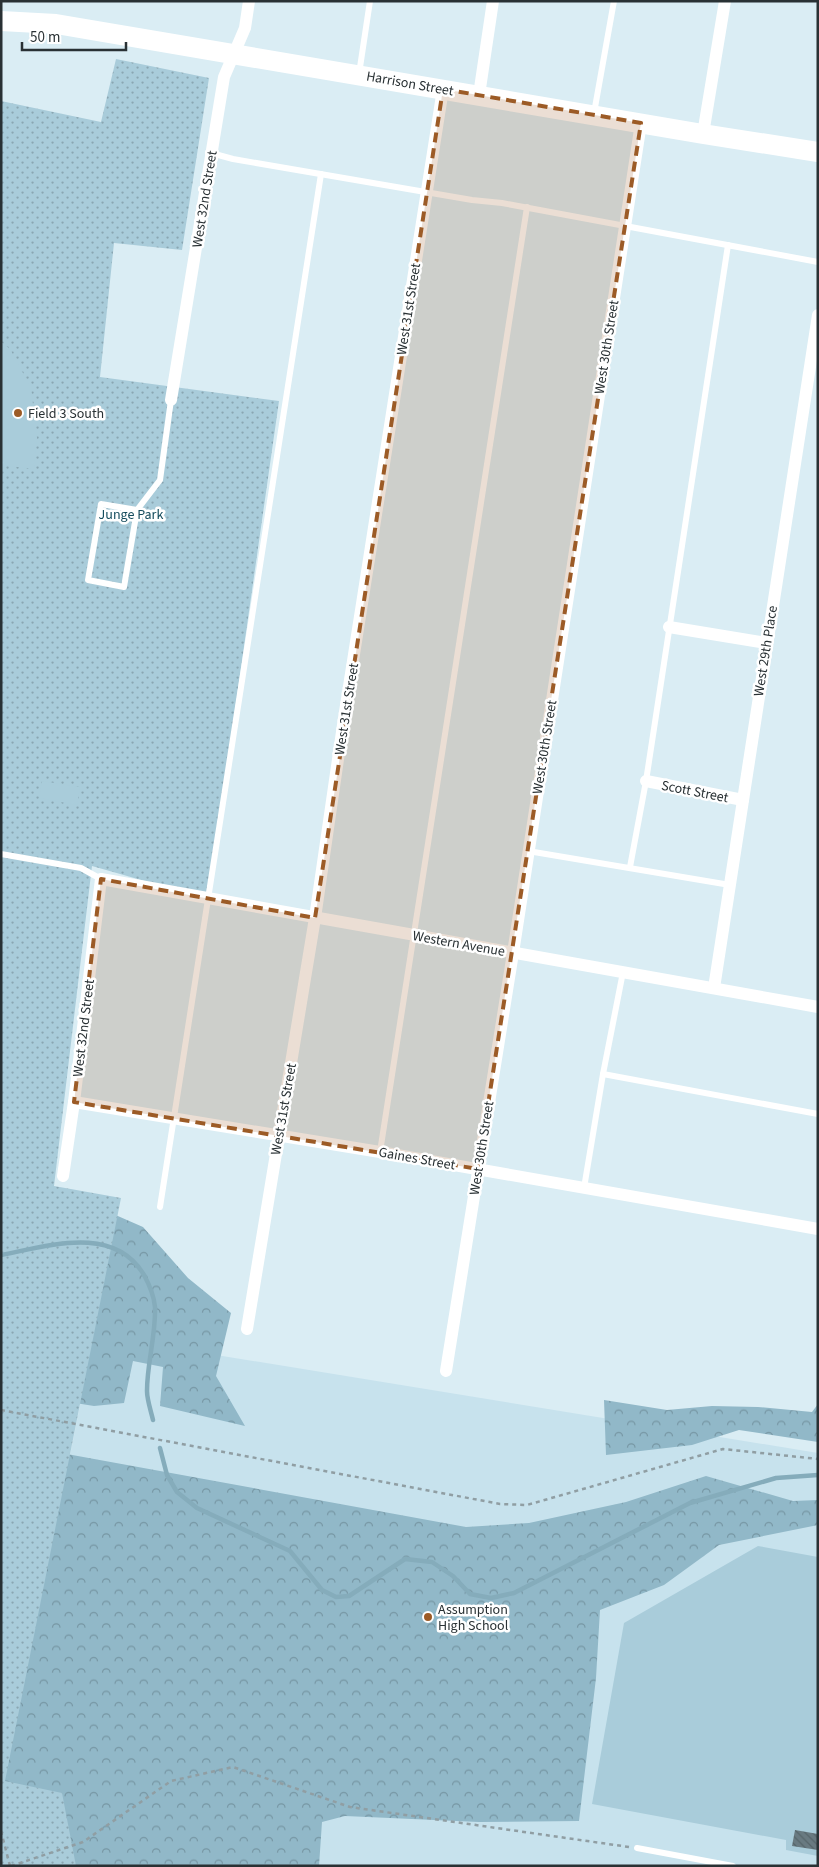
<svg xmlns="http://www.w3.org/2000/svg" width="819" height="1867" font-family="'Source Sans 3',sans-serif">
<defs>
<pattern id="forest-crowns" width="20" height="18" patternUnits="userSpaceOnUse" patternTransform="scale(1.25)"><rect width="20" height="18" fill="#91b8c8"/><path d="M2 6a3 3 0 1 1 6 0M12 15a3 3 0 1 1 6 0" fill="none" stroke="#7696a3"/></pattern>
<pattern id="park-dots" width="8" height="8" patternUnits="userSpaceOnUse" patternTransform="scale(1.25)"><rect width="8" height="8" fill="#a9ccda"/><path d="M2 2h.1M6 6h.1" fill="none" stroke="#8aa6b2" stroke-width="1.8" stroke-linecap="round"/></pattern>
<pattern id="building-back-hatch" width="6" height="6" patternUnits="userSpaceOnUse" patternTransform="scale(1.25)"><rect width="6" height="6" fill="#697a81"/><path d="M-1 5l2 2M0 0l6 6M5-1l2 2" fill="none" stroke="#56656a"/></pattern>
</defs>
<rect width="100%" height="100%" fill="#daedf4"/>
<!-- built -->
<polygon fill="#c7e2ed" points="94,1335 818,1453 818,1866 76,1866 5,1781"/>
<!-- forest -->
<g fill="url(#forest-crowns)">
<polygon points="1,1165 143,1227 188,1278 231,1313 216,1376 245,1426 160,1406 163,1367 133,1361 124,1403 94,1406 1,1391"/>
<polygon points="604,1400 667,1410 712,1406 758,1407 812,1412 818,1404 818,1442 739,1430 692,1445 606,1455"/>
<polygon points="1,1442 466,1527 529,1523 626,1502 706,1476 793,1501 818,1500 818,1525 719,1545 664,1585 600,1610 596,1678 579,1821 479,1822 345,1816 322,1822 319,1866 21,1866 1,1795"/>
</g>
<!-- park -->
<polygon fill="url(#park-dots)" points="116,59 209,78 182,250 114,243 100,377 279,401 208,899 92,866 54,1186 121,1198 5,1781 62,1793 76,1866 1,1866 1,101 101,122"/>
<!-- pitch -->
<g fill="#a9ccda">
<polygon points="1,342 10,349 31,388 37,438 34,469 1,465"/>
<polygon points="42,781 80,787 77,805 39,798"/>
<polygon points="758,1546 818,1557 818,1856 786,1850 786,1840 592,1804 624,1623"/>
</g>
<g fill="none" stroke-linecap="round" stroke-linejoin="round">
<!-- stream -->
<g stroke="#85acbb" stroke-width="4.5">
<path d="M1 1255C48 1246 114 1224 144 1275 149 1284 154 1297 155 1307 156 1335 147 1363 147 1391 147 1400 151 1411 153 1420"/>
<polyline points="160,1448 167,1475 177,1492 197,1508 290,1551 322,1590 336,1597 349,1596 405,1559 432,1562 453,1576 470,1594 491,1598 514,1593 690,1503 776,1478 818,1475"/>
</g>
</g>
<!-- building -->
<polygon fill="url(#building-back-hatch)" points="795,1830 818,1834 818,1850 792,1846"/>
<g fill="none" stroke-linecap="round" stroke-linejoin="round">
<!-- path -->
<g stroke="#909ea3" stroke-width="2.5" stroke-dasharray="4 4" stroke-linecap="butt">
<polyline points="1,1410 500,1504 527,1505 723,1449 818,1459"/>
<polyline points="1,1831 10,1866"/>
<polyline points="11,1866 83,1842 171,1781 233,1767 350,1807 629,1847"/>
</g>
<!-- service -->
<g stroke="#fff" stroke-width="6">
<polyline points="359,74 370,1"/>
<polyline points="594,113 614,1"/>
<polyline points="211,153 233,159 472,200 502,203 818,262"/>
<polyline points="137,510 124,587 88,580 101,504 137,510 160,480 171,400"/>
<polyline points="528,851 730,885"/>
<polyline points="1,854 81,868 101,879"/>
<polyline points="630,867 646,781 728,245"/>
<polyline points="603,1074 818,1114"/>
<polyline points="380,1152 527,207"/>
<polyline points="584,1188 603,1074 623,972"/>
<polyline points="160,1207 321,174"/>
<polyline points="637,1848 733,1866"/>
</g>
<!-- minor -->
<g stroke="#fff" stroke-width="12">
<polyline points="479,95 493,1"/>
<polyline points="703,134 725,1"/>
<polyline points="171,400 224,77 245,28 249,1"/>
<polyline points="669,627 766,643"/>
<polyline points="646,781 743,800"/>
<polyline points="714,988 818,315"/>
<polyline points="74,1102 380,1152 818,1229"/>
<polyline points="63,1176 74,1102 101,879 818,1007"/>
<polyline points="247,1329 315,918 344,718 443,89"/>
<polyline points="446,1371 513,953 641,123"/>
</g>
<!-- trunk -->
<polyline stroke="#fff" stroke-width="20" points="1,21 56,24 703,134 818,152"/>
</g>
<!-- marked area -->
<path fill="#9c5b26" fill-opacity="0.2" stroke="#9c5b26" stroke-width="4" stroke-dasharray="10 6" stroke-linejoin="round" d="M443 89 641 123 478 1169 74 1102 101 879 315 918Z"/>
<!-- markers -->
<g fill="#9c5b26" stroke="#fff" stroke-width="2">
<circle cx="18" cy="413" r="5"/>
<circle cx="428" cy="1617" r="5"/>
</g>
<g text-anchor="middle" stroke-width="5" stroke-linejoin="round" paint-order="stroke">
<!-- street labels -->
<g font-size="14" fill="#293134" stroke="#fff">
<text transform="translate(410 83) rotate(10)" y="5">Harrison Street</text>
<text transform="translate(204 199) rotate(-81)" y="5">West 32nd Street</text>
<text transform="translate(408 309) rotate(-81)" y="5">West 31st Street</text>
<text transform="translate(606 347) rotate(-81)" y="5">West 30th Street</text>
<text transform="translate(765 651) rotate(-81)" y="5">West 29th Place</text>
<text transform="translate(346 709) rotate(-81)" y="5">West 31st Street</text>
<text transform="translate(544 747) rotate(-81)" y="5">West 30th Street</text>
<text transform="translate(695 791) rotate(11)" y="5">Scott Street</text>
<text transform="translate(459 943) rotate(10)" y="5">Western Avenue</text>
<text transform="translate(83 1028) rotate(-83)" y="5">West 32nd Street</text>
<text transform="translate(283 1109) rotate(-80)" y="5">West 31st Street</text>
<text transform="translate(481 1148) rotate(-81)" y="5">West 30th Street</text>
<text transform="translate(417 1158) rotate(10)" y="5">Gaines Street</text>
</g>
<!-- poi labels -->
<g font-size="14" fill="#293134" stroke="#fff" text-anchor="start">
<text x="28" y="418">Field 3 South</text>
<text x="438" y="1614">Assumption<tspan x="438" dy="16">High School</tspan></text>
</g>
<!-- park labels -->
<g font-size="14" fill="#144b5c" stroke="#fff">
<text x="131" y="519">Junge Park</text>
</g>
</g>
<!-- border -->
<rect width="819" height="1867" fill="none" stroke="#293134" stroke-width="5"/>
<!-- scale -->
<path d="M22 42v8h104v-8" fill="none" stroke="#293134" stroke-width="2.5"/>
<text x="30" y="42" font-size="15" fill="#293134" stroke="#ffffff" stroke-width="4" paint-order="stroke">50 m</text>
</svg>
